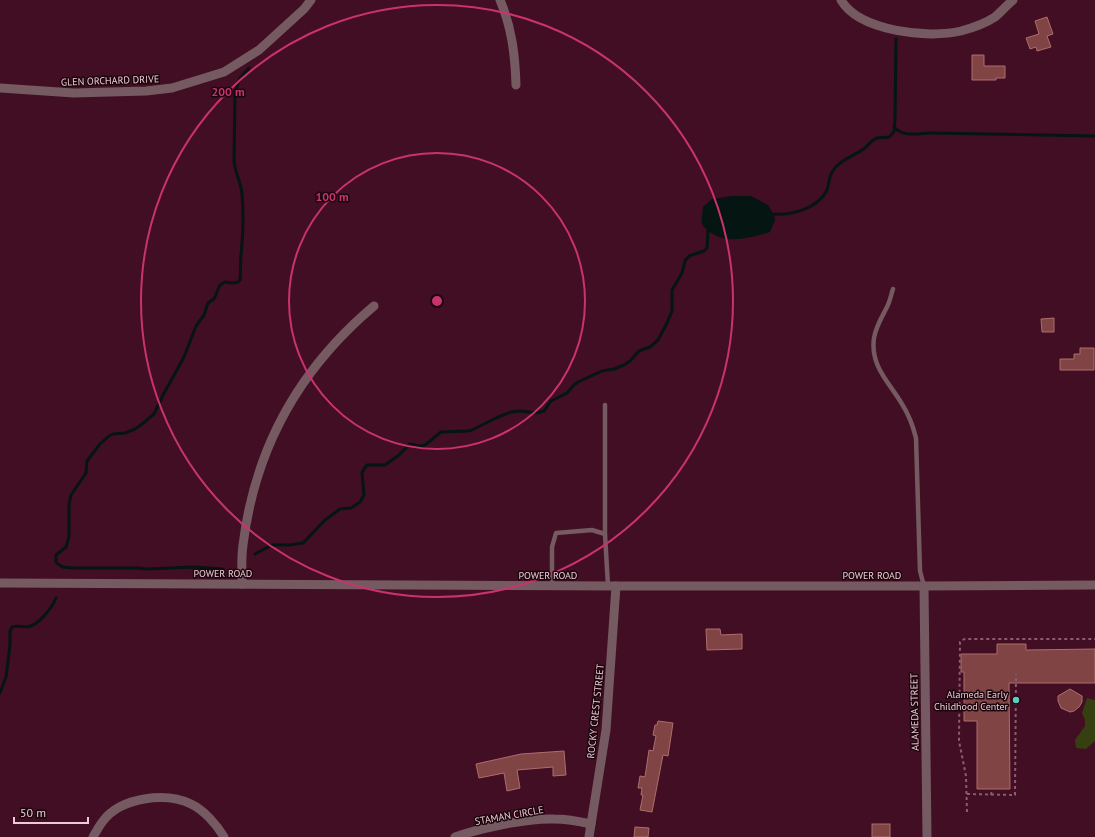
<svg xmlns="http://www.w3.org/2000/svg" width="1095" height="837" font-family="'PT Sans',sans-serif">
<rect width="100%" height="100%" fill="#420e23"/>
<!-- green -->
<polygon fill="#353f10" points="1087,698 1095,700 1095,741 1086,749 1076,748 1075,740 1085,726 1085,720 1082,713"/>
<!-- water -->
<path fill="#051512" d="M732 196H751L768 205 774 215 775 220 770 232C751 238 728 245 710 232 707 230 703 227 702 223 701 218 703 212 703 207L712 199Z"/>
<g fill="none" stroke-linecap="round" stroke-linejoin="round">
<!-- stream -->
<g stroke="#051512" stroke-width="3">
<path d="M894 127C904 138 919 133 932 133L1095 136"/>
<path d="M770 214C790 216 818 209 827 190 829 184 829 177 832 172 839 160 854 156 865 148 868 145 872 140 877 138 880 137 885 138 889 137L894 132 895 119 896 39"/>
<polyline points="255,554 272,545 289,545 303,543 325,520 340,509 351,508 360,502 364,495 362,473 364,469 367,465 385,465 399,455 410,444 419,446 425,445 441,432 468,431 472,430 496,418 511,412 521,411 536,413 544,411 551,401 567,393 574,385 578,382 602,371 614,369 624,365 630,361 639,351 650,347 658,340 667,323 672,311 672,290 682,273 685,261 689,256 704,251 707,248 708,230 710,229"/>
<path d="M223 569 193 567 147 569 138 568H72L63 567 58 564 56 562V555L66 547 69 537V504L71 495 86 473 87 461 100 444 109 436 113 434 125 433 135 429 142 424 154 414 163 395 184 357 196 326 204 315 208 303 214 299 220 285 225 282 232 283 238 282 240 280C241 272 240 264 241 255 243 235 244 215 242 194 241 182 235 173 234 161L235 92 240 78 249 68"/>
<path d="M0 693 6 677 10 645V631L12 627C17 625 22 627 27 627 38 626 52 608 56 598"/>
</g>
</g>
<!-- building -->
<g fill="#804444" stroke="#ad6d6c">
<polygon points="1047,17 1053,34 1047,36 1051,47 1037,51 1036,47 1030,49 1026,38 1039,34 1035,21"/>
<polygon points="972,55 984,55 984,66 1005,66 1005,78 996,78 996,80 972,80"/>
<polygon points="1054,318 1054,332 1042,332 1041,319"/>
<polygon points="1080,348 1094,348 1094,370 1060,370 1060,359 1074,359 1074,354 1080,354"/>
<polygon points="706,629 720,629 721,635 742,634 742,649 707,650"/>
<polygon points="997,644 1026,644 1026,650 1095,649 1095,683 1009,683 1010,789 977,789 977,721 964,721 964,672 961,672 961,654 997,654"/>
<polygon points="1070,689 1082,696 1082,702 1079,707 1074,711 1070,712 1061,708 1058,701 1058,696"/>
<polygon points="658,721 673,723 668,756 663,755 652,812 640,810 643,795 641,795 642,788 638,788 640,776 645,777 649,750 653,751 656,736 653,735 655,725 657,725"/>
<polygon points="564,751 566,775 553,776 553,767 517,770 520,788 507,791 504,773 479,778 476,764 521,754"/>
<rect x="872" y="824" width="18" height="13"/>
<polygon points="635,827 649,828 648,837 634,837"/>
</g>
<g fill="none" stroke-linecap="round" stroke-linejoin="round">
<!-- path -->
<g stroke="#8b5e6e" stroke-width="2" stroke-dasharray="3 3" stroke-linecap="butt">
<polyline points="959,705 964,705"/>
<polyline points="967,794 1015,795 1016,674"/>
<polyline points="991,795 992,789"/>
<polyline points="967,812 966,776 959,741 960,642 962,640 965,639 1095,639"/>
</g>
<!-- lane -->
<g stroke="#755a61" stroke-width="4.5">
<path d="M893 289C891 295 890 301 887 307 882 317 876 326 874 338 870 366 889 382 902 404 909 415 913 426 916 438L920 571 924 586"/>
<polyline points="605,534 605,405"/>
<polyline points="552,586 552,547 556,533 592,530 605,534 608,586"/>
</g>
<!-- street -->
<g stroke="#755a61" stroke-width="9">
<path d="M500 0C512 28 515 55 516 85"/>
<path d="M841 0C859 31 928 39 961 31 972 28 986 23 995 17 1001 12 1007 5 1013 0"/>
<polyline points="0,88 74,93 146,91 172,88 224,72 259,50 304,9 311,0"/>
<polyline points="0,583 616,586 924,586 1095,585"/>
<path d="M242 584C242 571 241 558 243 545 255 447 299 369 374 306"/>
<polyline points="924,586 927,837"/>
<path d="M93 837C96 832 99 826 103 821 121 797 166 792 191 804 204 810 217 825 224 837"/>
<path d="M455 837C481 828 527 818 554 819 566 819 578 821 591 824"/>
<polyline points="589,837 606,730 616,586"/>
</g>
</g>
<!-- distance rings -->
<g fill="none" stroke="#c9336d" stroke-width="2">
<circle cx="437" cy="301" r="148"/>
<circle cx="437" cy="301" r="296"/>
</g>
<!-- markers -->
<circle fill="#5cceba" stroke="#1c060d" stroke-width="1.5" cx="1016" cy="700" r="4"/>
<g text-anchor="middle" stroke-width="3" stroke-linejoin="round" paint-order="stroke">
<!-- street labels -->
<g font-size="10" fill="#eecbd4" stroke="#1c060d">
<text transform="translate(110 80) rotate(-2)" y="4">GLEN ORCHARD DRIVE</text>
<text x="223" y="577">POWER ROAD</text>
<text x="548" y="579">POWER ROAD</text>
<text x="872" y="579">POWER ROAD</text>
<text transform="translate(595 711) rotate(-84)" y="4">ROCKY CREST STREET</text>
<text transform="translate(914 712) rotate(-91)" y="4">ALAMEDA STREET</text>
<text transform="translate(509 815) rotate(-10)" y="4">STAMAN CIRCLE</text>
</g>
<!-- poi labels -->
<g font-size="10" fill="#eecbd4" stroke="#1c060d" text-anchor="end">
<text x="1008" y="698">Alameda Early<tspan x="1008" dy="12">Childhood Center</tspan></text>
</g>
</g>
<circle cx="437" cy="301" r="6" fill="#c9336d" stroke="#1c060d" stroke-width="2"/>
<g font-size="12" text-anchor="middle" font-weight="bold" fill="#c9336d" stroke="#1c060d" stroke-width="3" stroke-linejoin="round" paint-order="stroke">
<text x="228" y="96">200 m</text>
<text x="332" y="201">100 m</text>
</g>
<!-- scale -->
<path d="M14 817v6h74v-6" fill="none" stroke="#eecbd4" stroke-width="2"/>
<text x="20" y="817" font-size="12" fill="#eecbd4" stroke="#1c060d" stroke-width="3" paint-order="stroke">50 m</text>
</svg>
